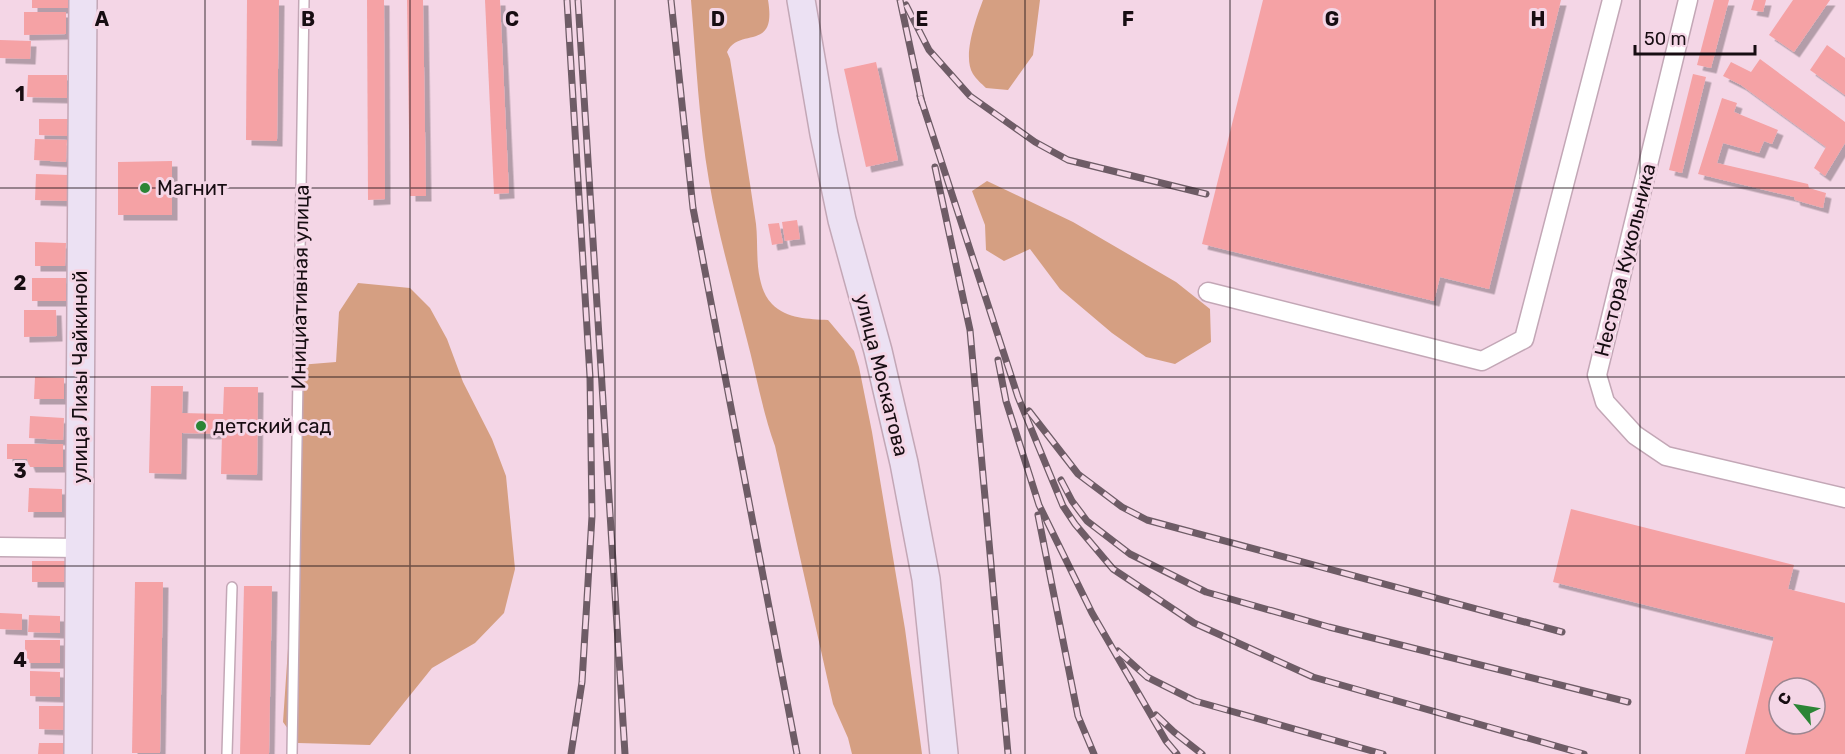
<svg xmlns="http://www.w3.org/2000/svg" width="1845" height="754" font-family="Rubik,sans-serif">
<defs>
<filter id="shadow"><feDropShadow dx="5.5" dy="5.5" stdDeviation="0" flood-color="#0004"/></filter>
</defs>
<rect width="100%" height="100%" fill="#f4d6e6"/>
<!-- green -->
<g fill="#d59f82">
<path d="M691 0H768C777 53 740 26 727 52L730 59C739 114 748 169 756 224 758 242 756 262 760 279 762 288 765 297 772 304 787 319 809 319 828 320L854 351 859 367 872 432 905 629 922 754H852L848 738 833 704 775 446C762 410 756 373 746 336 733 285 718 234 709 181 699 122 696 60 691 0Z"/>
<path d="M983 0H1040L1033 55 1008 90 986 88C982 84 976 79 973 74 962 56 976 19 983 0Z"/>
<polygon points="987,181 1073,222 1176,282 1210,309 1211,342 1175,364 1146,357 1112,333 1060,289 1030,249 1004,261 986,250 985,225 972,191"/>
<polygon points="358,283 410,288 430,308 447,339 463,382 492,439 506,476 515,569 504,613 475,643 432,668 370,745 298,743 283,722 296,531 299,365 336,362 339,312"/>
</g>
<!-- building -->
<g fill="#f5a2a5" fill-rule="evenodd" filter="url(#shadow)">
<rect x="32" y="0" width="36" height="8"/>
<polygon points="247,0 279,0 277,141 246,140"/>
<polygon points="367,0 384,0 385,199 368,200"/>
<polygon points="407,0 423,0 426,196 410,196"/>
<polygon points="485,0 500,0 509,193 494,194"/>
<polygon points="1263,0 1561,0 1489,289 1440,277 1434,301 1202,244"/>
<polygon points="1714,0 1729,0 1711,68 1697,65"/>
<polygon points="1754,0 1766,0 1763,12 1751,10"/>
<polygon points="1793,0 1830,0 1794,52 1769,35"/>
<polygon points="24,12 66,12 66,34 24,35"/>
<polygon points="0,40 31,41 30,59 0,58"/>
<polygon points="1827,45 1845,58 1845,95 1810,70"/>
<polygon points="1760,59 1845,122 1845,143 1825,176 1814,168 1826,147 1741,85 1723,76 1731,62 1751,72"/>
<polygon points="876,62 898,160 866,167 844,69"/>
<polygon points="1693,74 1706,77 1682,173 1669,170"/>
<polygon points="28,75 67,75 67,98 27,97"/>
<polygon points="1722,98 1737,103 1734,112 1778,130 1772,144 1764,141 1759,153 1723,143 1717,163 1808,184 1809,188 1826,193 1823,208 1795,200 1794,197 1698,174"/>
<polygon points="39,119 68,119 67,136 39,135"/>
<polygon points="35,139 67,140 66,162 34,160"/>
<polygon points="172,161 172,215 118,215 118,162"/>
<polygon points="36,174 68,175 67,201 35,200"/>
<polygon points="797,220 800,239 785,241 782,222"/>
<polygon points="779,223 783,243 772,245 768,224"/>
<polygon points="35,242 66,243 65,266 35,266"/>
<rect x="32" y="278" width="34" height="23"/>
<polygon points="24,310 56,310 57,336 24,337"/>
<polygon points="35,377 64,378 64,399 34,399"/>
<polygon points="151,386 183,386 182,413 223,414 224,387 258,387 257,475 221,474 222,434 182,433 181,474 149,473"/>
<polygon points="30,416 64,418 63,440 29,438"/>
<polygon points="7,444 63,444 63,467 30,467 27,459 7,459"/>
<polygon points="29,488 62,489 62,512 28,512"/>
<path d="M1571 509 1794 565 1788 589 1845 603V754H1745L1774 637 1553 582ZM1779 688H1815V724H1779Z"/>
<rect x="32" y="561" width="36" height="21"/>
<polygon points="135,582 163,582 160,753 132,753"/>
<polygon points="244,586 272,586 269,754 240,754"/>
<polygon points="0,613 22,614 22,630 0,629"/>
<polygon points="29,615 60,616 60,633 28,632"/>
<rect x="25" y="640" width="35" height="23"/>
<polygon points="30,671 60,672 60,697 30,696"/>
<polygon points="39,706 66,706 66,730 39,729"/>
<polygon points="39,743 67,743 66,754 38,754"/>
</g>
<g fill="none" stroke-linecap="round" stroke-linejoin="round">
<defs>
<g id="service">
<polyline points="227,754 232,587"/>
<polyline points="292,754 304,0"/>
</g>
<g id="minor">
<polyline points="1688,0 1597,375 1605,402 1635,435 1666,456 1845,498"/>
<polyline points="1208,292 1482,361 1524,339 1612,0"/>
<polyline points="0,547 79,548"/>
</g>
<g id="secondary">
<polyline points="801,0 824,134 842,220 878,351 904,463 926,579 944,754"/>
<polyline points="78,754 83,0"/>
</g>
</defs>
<!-- service casing -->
<use href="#service" stroke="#c3a7b6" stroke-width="12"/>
<!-- minor casing -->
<use href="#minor" stroke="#c3a7b6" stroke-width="21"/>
<!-- secondary casing -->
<use href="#secondary" stroke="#c3a7b6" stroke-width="30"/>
<!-- service -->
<use href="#service" stroke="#fff" stroke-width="9"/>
<!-- minor -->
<use href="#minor" stroke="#fff" stroke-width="18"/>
<!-- secondary -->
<use href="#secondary" stroke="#ece1f3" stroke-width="27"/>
<defs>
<g id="rail">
<polyline points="567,0 590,377 592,516 582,682 571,754"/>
<polyline points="578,0 625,754"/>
<polyline points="671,0 693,208 797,754"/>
<polyline points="900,0 922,103"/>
<polyline points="906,5 929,50 970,96 1035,142 1068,160 1206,194"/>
<polyline points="920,96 1018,397 1063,506 1075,524 1113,569 1194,623 1313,677 1584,754"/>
<polyline points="935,167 970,330 1008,754"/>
<polyline points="998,360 1006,401 1039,505 1092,613 1166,741 1177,754"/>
<polyline points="1029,411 1078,474 1122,507 1147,520 1562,632"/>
<polyline points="1061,480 1072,501 1087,521 1130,554 1206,592 1329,627 1628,702"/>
<polyline points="1038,515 1078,716 1094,754"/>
<polyline points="1118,651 1147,677 1195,701 1383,754"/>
<polyline points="1156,715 1174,732 1202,754"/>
</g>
</defs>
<!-- rail casing -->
<use href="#rail" stroke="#6e5c66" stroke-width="7"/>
<!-- rail -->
<use href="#rail" stroke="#f4d6e6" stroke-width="4.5" stroke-dasharray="14" stroke-linecap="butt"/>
</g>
<!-- grid -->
<path fill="none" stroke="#170d12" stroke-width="1.5" stroke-opacity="0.55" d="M205 0V754M410 0V754M615 0V754M820 0V754M1025 0V754M1230 0V754M1435 0V754M1640 0V754M0 188H1845M0 377H1845M0 566H1845"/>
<!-- markers -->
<g fill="#2b8535" stroke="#f4d6e6" stroke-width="2">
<circle cx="145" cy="188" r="6"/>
<circle cx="201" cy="426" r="6"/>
</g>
<g text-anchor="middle" stroke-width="6" stroke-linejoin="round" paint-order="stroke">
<!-- poi labels -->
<g font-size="20" fill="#170d12" stroke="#f4d6e6" text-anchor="start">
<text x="157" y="195">Магнит</text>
<text x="213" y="433">детский сад</text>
</g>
<!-- street labels -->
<g font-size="20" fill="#170d12" stroke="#f4d6e6">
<text transform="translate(1625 260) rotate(-76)" y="7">Нестора Кукольника</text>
<text transform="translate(300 287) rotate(-89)" y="7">Инициативная улица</text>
<text transform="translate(882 375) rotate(76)" y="7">улица Москатова</text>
<text transform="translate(80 377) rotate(-90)" y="7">улица Лизы Чайкиной</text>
</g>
</g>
<g font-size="20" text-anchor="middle" font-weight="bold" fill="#170d12" stroke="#f4d6e6" stroke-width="6" stroke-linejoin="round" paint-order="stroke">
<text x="102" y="26">A</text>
<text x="308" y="26">B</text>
<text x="512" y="26">C</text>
<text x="718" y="26">D</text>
<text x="922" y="26">E</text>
<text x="1128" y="26">F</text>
<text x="1332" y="26">G</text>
<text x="1538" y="26">H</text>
<text x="20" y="101">1</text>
<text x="20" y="290">2</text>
<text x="20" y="478">3</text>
<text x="20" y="667">4</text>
</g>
<!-- north arrow -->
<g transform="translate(1797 706) rotate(300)"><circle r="28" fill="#f4d6e6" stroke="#9c8691" stroke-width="1.5"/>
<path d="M0-4.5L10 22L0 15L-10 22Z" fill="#2b8535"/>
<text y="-9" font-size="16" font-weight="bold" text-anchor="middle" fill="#170d12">С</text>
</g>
<!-- scale -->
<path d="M1635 45v9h120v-9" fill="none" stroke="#170d12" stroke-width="3"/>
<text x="1644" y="45" font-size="18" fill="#170d12" stroke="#f4d6e6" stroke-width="4.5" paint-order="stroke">50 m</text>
</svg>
